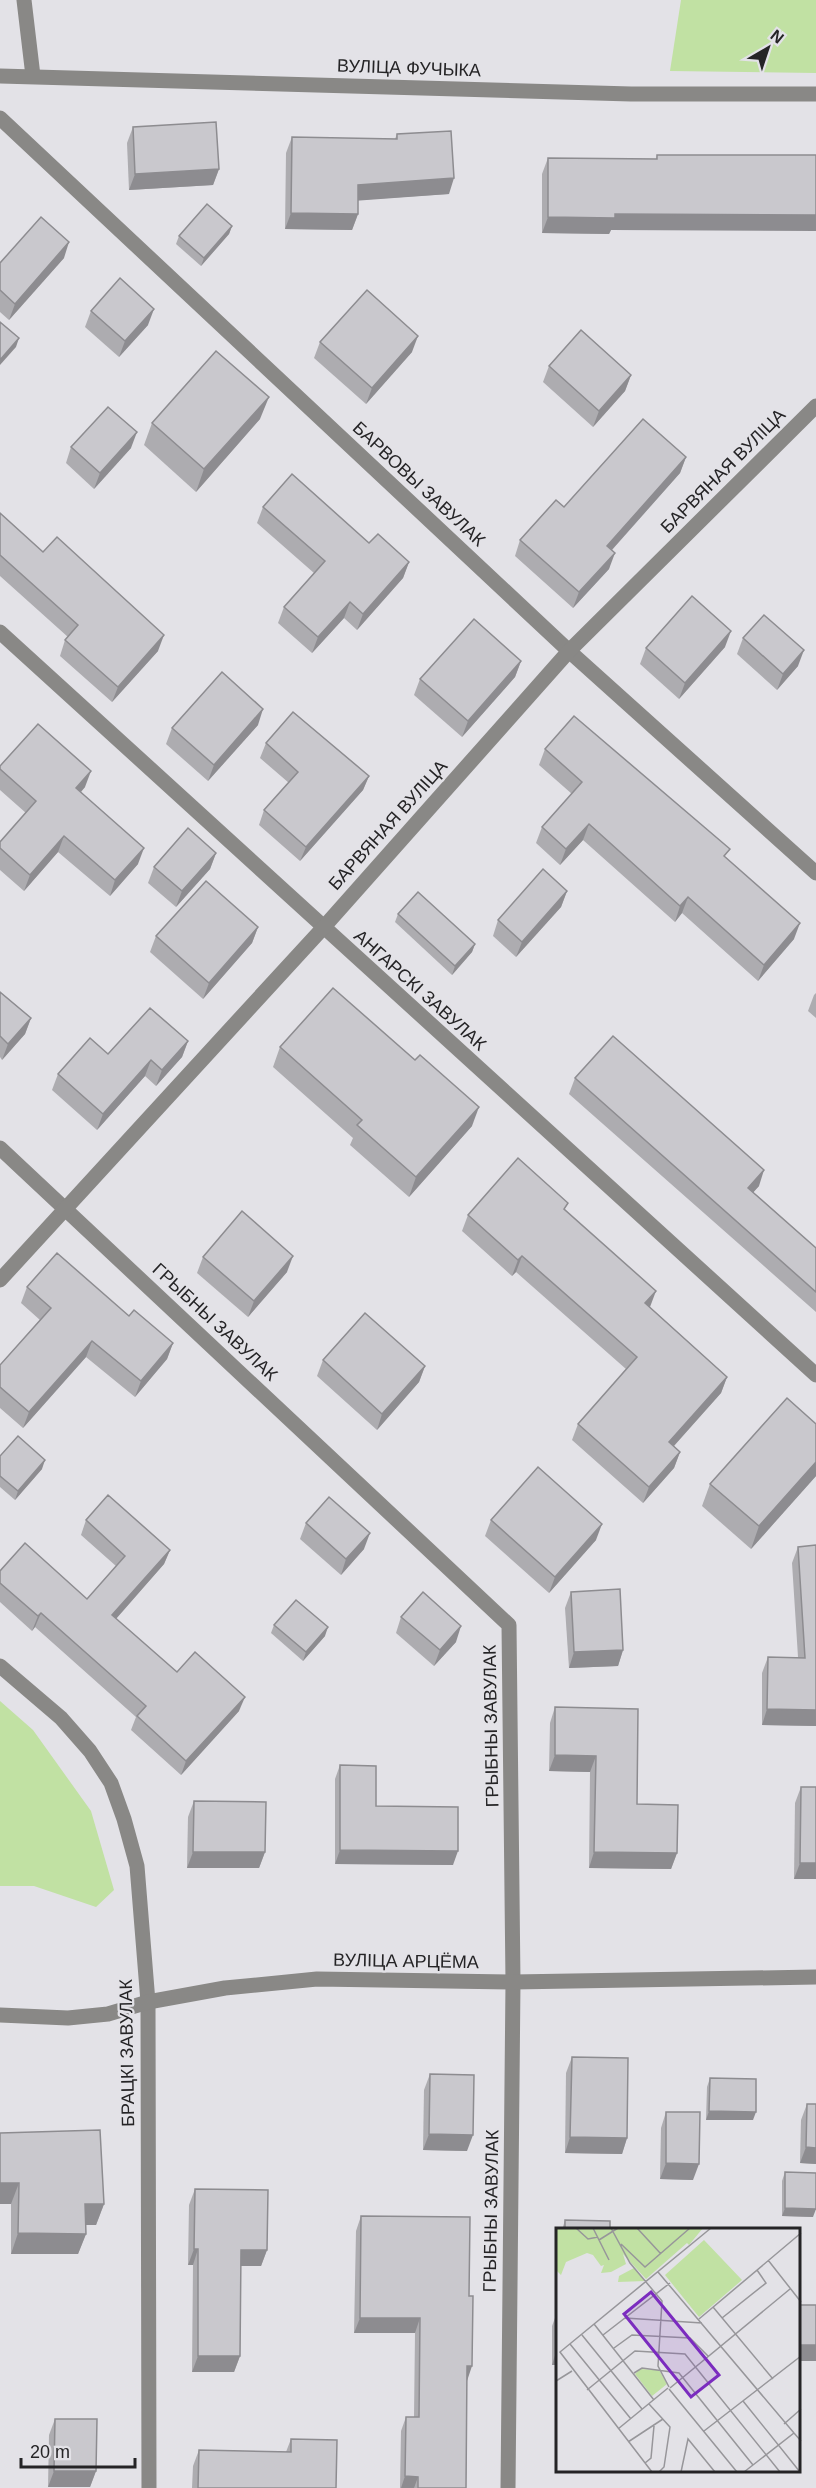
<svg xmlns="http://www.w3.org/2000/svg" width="816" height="2488" font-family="Arial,sans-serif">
<rect width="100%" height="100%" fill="#e3e2e7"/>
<!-- green -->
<g fill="#c1e1a3">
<polygon points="681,0 816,0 816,73 670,71"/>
<polygon points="0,1701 33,1730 91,1811 114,1890 96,1907 34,1886 0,1886"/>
</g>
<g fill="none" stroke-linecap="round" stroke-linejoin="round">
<!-- minor -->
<g stroke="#898886" stroke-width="15">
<polyline points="24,0 33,76"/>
<polyline points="0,76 631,94 816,94"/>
<polyline points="0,118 569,651 816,873"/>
<polyline points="0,632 816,1375"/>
<polyline points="0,1148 509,1625 513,1982 508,2488"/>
<polyline points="0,1280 323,928 569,651 816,406"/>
<polyline points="0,1666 61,1718 90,1751 111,1783 124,1819 137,1866 148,2002 149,2488"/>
<polyline points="0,2015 68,2018 108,2014 148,2002 225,1988 317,1979 513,1982 816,1977"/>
</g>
</g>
<!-- wall -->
<g fill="#adacb0">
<polygon points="133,127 219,169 213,185 129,190 127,143"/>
<polygon points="397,134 449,194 358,200 358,214 352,230 285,229 286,153 292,137 395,139"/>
<polygon points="657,155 816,155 611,230 609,234 542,233 542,174 548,158 656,159"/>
<polygon points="232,226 229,234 201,266 176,244 179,236"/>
<polygon points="64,258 9,320 0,312 0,263"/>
<polygon points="91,311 148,325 119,357 85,327"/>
<polygon points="320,342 412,352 366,404 314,358"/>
<polygon points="549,366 631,375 625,391 593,427 543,382"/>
<polygon points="260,419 196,492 144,445 152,423"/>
<polygon points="71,447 131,448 94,489 66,463"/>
<polygon points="686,457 680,473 612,550 609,569 573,608 515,556 520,540 564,507"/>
<polygon points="263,507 369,543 409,562 403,578 357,630 344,618 312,653 278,623 284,607 314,573 257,523"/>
<polygon points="0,513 43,552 158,651 112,702 60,656 65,640 68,637 0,576"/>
<polygon points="743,638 798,666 777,690 737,654"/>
<polygon points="725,647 679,699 640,664 646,648"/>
<polygon points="521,661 515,677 462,737 414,695 420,679"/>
<polygon points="258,725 208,781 166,744 172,728"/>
<polygon points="266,743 369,776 363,790 300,861 259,825 264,810 289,783 260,758"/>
<polygon points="545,749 727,858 794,939 758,981 682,913 675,922 583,840 560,865 536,843 542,827 572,794 539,765"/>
<polygon points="0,766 85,787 81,792 138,864 110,896 58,852 24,891 0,870 0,842 26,813 0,790"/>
<polygon points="216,853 210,869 176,907 148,883 154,867"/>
<polygon points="567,891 561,907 516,957 493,936 498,920"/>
<polygon points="398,914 475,944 472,952 452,975 395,922"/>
<polygon points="258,927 252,943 203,999 150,952 156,936"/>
<polygon points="0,992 31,1018 25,1034 2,1060 0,1057"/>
<polygon points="816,993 816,1018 808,1011 814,995"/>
<polygon points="188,1041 182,1057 156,1086 145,1076 97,1130 52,1090 58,1074 108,1054"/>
<polygon points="280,1047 415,1060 472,1126 409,1197 350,1145 353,1138 273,1067"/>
<polygon points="575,1078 759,1186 753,1192 816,1248 816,1312 569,1094"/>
<polygon points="566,1211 650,1307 727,1377 721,1393 674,1446 680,1452 674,1468 643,1503 572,1440 578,1424 626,1369 516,1272 512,1276 462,1231 468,1215"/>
<polygon points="203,1257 287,1272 248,1317 197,1273"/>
<polygon points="27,1287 129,1316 173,1343 167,1359 135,1397 86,1357 23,1428 0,1408 0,1365 40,1320 21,1303"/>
<polygon points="323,1360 425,1366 419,1382 377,1430 317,1376"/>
<polygon points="816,1424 816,1476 751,1549 702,1506 710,1484"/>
<polygon points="0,1456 42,1469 15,1500 0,1487"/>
<polygon points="86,1520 170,1550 164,1564 116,1619 177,1672 239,1711 181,1775 131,1730 136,1717 35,1627 32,1631 0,1602 0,1571 87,1599 116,1566 81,1535"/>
<polygon points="491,1520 596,1540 549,1593 485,1536"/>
<polygon points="306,1523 364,1549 341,1575 300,1539"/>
<polygon points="798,1547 816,1726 762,1725 762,1673 768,1657 798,1657 792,1563"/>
<polygon points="571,1592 623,1650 618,1666 569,1668 565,1608"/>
<polygon points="401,1617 456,1642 434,1666 396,1633"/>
<polygon points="274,1625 325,1636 303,1661 271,1633"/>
<polygon points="555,1707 677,1853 671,1869 589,1868 590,1772 549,1771 550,1723"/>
<polygon points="340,1765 376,1806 453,1865 335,1864 335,1779"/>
<polygon points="801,1787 816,1787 816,1879 794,1879 795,1803"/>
<polygon points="194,1801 265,1852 259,1868 187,1868 188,1817"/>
<polygon points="572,2057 627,2138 622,2154 565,2153 566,2073"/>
<polygon points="430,2074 467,2151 423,2150 424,2090"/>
<polygon points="710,2078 753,2120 706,2120 707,2087"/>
<polygon points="807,2104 816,2164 800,2163 801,2120"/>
<polygon points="666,2112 693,2180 660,2179 661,2128"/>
<polygon points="0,2133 104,2204 96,2225 86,2225 86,2234 78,2254 11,2254 11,2204 0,2204"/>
<polygon points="785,2172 813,2217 782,2216 782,2181"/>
<polygon points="195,2189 267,2250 261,2266 240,2266 240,2356 234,2372 192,2372 193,2265 188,2265 189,2205"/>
<polygon points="361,2216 467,2379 466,2488 400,2488 401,2431 406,2417 414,2417 415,2333 354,2333 356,2231"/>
<polygon points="565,2220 610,2230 562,2230"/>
<polygon points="558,2310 558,2365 552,2365 552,2326"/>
<polygon points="55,2419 96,2471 90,2487 48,2487 49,2435"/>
<polygon points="291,2439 336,2488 192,2488 193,2466 199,2450 286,2452"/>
</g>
<!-- shaded-wall -->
<g fill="#8d8c90">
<polygon points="219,169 213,185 129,190 135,174"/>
<polygon points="454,178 449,194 353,201 358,185"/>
<polygon points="291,213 358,214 352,230 285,229"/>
<polygon points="615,214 816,215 816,231 611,230 609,234 542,233 548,217"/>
<polygon points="232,226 229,234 201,266 204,258"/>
<polygon points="69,242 64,258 9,320 15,304"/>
<polygon points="154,309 148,325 119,357 125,341"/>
<polygon points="418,336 412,352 366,404 372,388"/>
<polygon points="19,338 16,347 0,365 0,360"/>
<polygon points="631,375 625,391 593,427 599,411"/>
<polygon points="269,397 260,419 196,492 204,469"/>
<polygon points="137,432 131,448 94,489 100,473"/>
<polygon points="686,457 680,473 601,562 607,546"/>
<polygon points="615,553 609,569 573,608 579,592"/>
<polygon points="409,562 403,578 357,630 363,614"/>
<polygon points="350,602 344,618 312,653 318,637"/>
<polygon points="731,631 725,647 679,699 685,683"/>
<polygon points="164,635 158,651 112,702 118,687"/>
<polygon points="804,650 798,666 777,690 783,674"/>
<polygon points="521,661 515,677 462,737 468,721"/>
<polygon points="263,709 258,725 208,781 214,765"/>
<polygon points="91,771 85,787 70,804 76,788"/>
<polygon points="369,776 363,790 300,861 306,847"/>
<polygon points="589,824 583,840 560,865 566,849"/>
<polygon points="64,836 58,852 24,891 30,875"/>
<polygon points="144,848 138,864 110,896 115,880"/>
<polygon points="216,853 210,869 176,907 182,891"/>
<polygon points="567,891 561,907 516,957 522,942"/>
<polygon points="688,897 682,913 675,922 680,906"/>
<polygon points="800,923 794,939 758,981 764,965"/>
<polygon points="258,927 252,943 203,999 209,983"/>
<polygon points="475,944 472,952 452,975 455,966"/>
<polygon points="31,1018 25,1034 2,1060 8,1044"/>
<polygon points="188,1041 182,1057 156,1086 162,1070"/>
<polygon points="151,1060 145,1076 97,1130 103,1114"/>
<polygon points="479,1107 472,1126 409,1197 416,1177"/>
<polygon points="764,1170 759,1186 743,1204 748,1188"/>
<polygon points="293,1256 287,1272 248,1317 254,1301"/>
<polygon points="522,1256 516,1272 512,1276 518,1260"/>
<polygon points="656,1291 650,1307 639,1319 645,1303"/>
<polygon points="92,1341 86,1357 23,1428 29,1412"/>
<polygon points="173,1343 167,1359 135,1397 141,1381"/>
<polygon points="425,1366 419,1382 377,1430 382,1414"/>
<polygon points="727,1377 721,1393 663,1458 669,1442"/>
<polygon points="680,1452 674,1468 643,1503 649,1487"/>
<polygon points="45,1460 42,1469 15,1500 18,1491"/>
<polygon points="816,1462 816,1476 751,1549 759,1526"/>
<polygon points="602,1524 596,1540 549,1593 555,1577"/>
<polygon points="370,1533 364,1549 341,1575 346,1559"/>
<polygon points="170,1550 164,1564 107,1629 112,1615"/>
<polygon points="41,1613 35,1627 32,1631 38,1616"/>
<polygon points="461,1626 456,1642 434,1666 440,1650"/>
<polygon points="328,1627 325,1636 303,1661 306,1652"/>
<polygon points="623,1650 618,1666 569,1668 574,1652"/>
<polygon points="245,1697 239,1711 181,1775 186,1761"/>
<polygon points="767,1709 816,1710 816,1726 762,1725"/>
<polygon points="555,1755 596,1756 590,1772 549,1771"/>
<polygon points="340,1850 458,1851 453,1865 335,1864"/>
<polygon points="193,1852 265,1852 259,1868 187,1868"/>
<polygon points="594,1852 677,1853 671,1869 589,1868"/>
<polygon points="800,1863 816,1863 816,1879 794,1879"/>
<polygon points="709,2111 756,2112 753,2120 706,2120"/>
<polygon points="429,2134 473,2135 467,2151 423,2150"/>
<polygon points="570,2137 627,2138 622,2154 565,2153"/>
<polygon points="806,2147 816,2148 816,2164 800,2163"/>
<polygon points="666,2163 699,2164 693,2180 660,2179"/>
<polygon points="0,2183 19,2183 11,2204 0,2204"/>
<polygon points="85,2204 104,2204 96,2225 78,2225"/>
<polygon points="785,2208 816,2209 813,2217 782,2216"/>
<polygon points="18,2233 86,2234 78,2254 11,2254"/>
<polygon points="194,2249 198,2249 193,2265 188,2265"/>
<polygon points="241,2250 267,2250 261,2266 235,2266"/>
<polygon points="360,2318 420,2318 415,2333 354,2333"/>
<rect x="800" y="2345" width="16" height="16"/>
<polygon points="557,2349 558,2365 552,2365"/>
<polygon points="198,2356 240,2356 234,2372 192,2372"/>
<polygon points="467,2366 472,2366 467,2381"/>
<polygon points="54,2471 96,2471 90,2487 48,2487"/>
<polygon points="405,2476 418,2477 414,2488 401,2488"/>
</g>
<!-- building -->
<g fill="#c9c8cd" stroke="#8d8c90" stroke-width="1.5">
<polygon points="216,122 219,169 135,174 133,127"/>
<polygon points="451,131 454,178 358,185 358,214 291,213 292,137 397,139 397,134"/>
<polygon points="657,155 816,155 816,215 615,214 615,218 548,217 548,158 657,159"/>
<polygon points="207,204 232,226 204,258 179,236"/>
<polygon points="41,217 69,242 15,304 0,290 0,263"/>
<polygon points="120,278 154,309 125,341 91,311"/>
<polygon points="367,290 418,336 372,388 320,342"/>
<polygon points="0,322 19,338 0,360"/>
<polygon points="581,330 631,375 599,411 549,366"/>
<polygon points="216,351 269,397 204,469 152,423"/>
<polygon points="108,407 137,432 100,473 71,447"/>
<polygon points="643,419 686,457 607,546 615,553 579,592 520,540 556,500 564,507"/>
<polygon points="292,474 369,543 378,534 409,562 363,614 350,602 318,637 284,607 325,561 263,507"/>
<polygon points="0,513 43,552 57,537 164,635 118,687 65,640 78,625 0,555"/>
<polygon points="692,596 731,631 685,683 646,648"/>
<polygon points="764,615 804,650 783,674 743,638"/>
<polygon points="474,619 521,661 468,721 420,679"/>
<polygon points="222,672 263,709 214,765 172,728"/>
<polygon points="293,712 369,776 306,847 264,810 298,772 266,743"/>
<polygon points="574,716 730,849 724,856 800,923 764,965 688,897 680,906 589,824 566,849 542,827 582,782 545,749"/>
<polygon points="38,724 91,771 76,788 144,848 115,880 64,836 30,875 0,848 0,842 36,801 0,769 0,766"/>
<polygon points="188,828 216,853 182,891 154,867"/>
<polygon points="543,869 567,891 522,942 498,920"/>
<polygon points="206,881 258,927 209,983 156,936"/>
<polygon points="418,892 475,944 455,966 398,914"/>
<polygon points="333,988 415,1060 420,1055 479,1107 416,1177 357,1125 362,1120 280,1047"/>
<polygon points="0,992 31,1018 8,1044 0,1036"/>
<polygon points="150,1008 188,1041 162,1070 151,1060 103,1114 58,1074 90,1038 108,1054"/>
<polygon points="613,1036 764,1170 748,1188 816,1248 816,1292 575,1078"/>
<polygon points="518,1158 568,1203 564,1209 656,1291 645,1303 727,1377 669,1442 680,1452 649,1487 578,1424 637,1357 522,1256 518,1260 468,1215"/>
<polygon points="242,1211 293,1256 254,1301 203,1257"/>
<polygon points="57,1253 129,1316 134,1310 173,1343 141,1381 92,1341 29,1412 0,1387 0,1365 51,1308 27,1287"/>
<polygon points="365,1313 425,1366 382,1414 323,1360"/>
<polygon points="787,1398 816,1424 816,1462 759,1526 710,1484"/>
<polygon points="18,1436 45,1460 18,1491 0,1476 0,1456"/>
<polygon points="538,1467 602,1524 555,1577 491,1520"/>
<polygon points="108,1495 170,1550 112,1615 177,1672 195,1652 245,1697 186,1761 137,1716 146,1706 41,1613 38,1616 0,1583 0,1571 25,1543 87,1599 125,1556 86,1520"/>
<polygon points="329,1497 370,1533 346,1559 306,1523"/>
<polygon points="816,1545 816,1710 767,1709 768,1657 805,1658 798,1547"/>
<polygon points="620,1589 623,1650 574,1652 571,1592"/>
<polygon points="423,1592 461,1626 440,1650 401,1617"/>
<polygon points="296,1600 328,1627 306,1652 274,1625"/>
<polygon points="555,1707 638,1709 637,1804 678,1805 677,1853 594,1852 596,1756 555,1755"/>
<polygon points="340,1765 376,1766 376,1806 458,1807 458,1851 340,1850"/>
<polygon points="801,1787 816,1787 816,1863 800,1863"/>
<polygon points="194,1801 266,1802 265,1852 193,1852"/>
<polygon points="572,2057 628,2058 627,2138 570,2137"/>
<polygon points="430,2074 474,2075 473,2135 429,2134"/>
<polygon points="710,2078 756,2079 756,2112 709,2111"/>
<polygon points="807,2104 816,2104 816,2148 806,2147"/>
<polygon points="666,2112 700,2112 699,2164 666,2163"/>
<polygon points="100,2130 104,2204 85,2204 86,2234 18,2233 19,2183 0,2183 0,2133"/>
<polygon points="785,2172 816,2173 816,2209 785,2208"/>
<polygon points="195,2189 268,2190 267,2250 241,2250 240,2356 198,2356 198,2249 194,2249"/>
<polygon points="361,2216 470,2217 469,2296 473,2296 472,2366 467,2366 466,2488 418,2488 418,2477 405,2476 406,2417 419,2417 420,2318 360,2318"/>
<polygon points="565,2220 610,2221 610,2230 565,2230"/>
<rect x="800" y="2305" width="16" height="40"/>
<polygon points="558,2310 558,2349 557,2349"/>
<polygon points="55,2419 97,2419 96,2471 54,2471"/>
<polygon points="291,2439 337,2440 336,2488 198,2488 199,2450 291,2452"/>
</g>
<g text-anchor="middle" stroke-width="4.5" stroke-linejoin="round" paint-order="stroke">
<!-- street labels -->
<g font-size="18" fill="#252426" stroke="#e3e2e7">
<text transform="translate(409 68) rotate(2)" y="6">ВУЛІЦА ФУЧЫКА</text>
<text transform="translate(723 471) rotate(-45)" y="6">БАРВЯНАЯ ВУЛІЦА</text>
<text transform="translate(419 484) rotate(43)" y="6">БАРВОВЫ ЗАВУЛАК</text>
<text transform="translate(388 825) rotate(-48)" y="6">БАРВЯНАЯ ВУЛІЦА</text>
<text transform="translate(420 990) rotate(42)" y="6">АНГАРСКІ ЗАВУЛАК</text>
<text transform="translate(215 1322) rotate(43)" y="6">ГРЫБНЫ ЗАВУЛАК</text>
<text transform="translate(491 1726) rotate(-91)" y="6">ГРЫБНЫ ЗАВУЛАК</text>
<text transform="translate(406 1961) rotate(1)" y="6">ВУЛІЦА АРЦЁМА</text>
<text transform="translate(127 2053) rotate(-91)" y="6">БРАЦКІ ЗАВУЛАК</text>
<text transform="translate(491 2211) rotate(-89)" y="6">ГРЫБНЫ ЗАВУЛАК</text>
</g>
</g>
<!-- overview -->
<g transform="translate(556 2228)">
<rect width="244" height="244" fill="#e3e2e7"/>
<path d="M0 0H147L133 17 131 15 90 51 67 26 70 36 55 44 45 45 48 37 45 38 37 27 31 25 10 34 5 47 0 42ZM148 12 186 52 143 89 109 47ZM78 40 89 53 62 54 63 48ZM84 141 103 142 111 156 96 168 79 146Z" fill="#c1e1a3"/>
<path fill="none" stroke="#97969a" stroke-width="1.5" d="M20 0 32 11 42 9M37 0 53 32M55 0 74 35 106 73 102 138 113 159M81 0 105 26M43 12 62 0M65 16 89 39 134 0M212 32 245 74M102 44 238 205M157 79 217 151M69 90 146 95M166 90 210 55 201 42M143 91 245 5M38 96 98 172M26 107 86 181M47 107 114 55M14 116 75 191M58 120 76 107 134 110 152 128M78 145 86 140 123 145 197 237M0 153 16 143M114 160 234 61M113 161 181 244M31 162 79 123 129 126 224 244M187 173 244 244M93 176 114 199 108 239 103 244M228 196 245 181M62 201 112 160M148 203 245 128M72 214 107 191M89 235 95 230 98 198M96 244 4 124 155 0M125 244 132 211 159 244M188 244 238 205 245 213"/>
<path fill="#7b2cbf" fill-opacity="0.15" stroke="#7b2cbf" stroke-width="3" d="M95 64 163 147 135 169 68 86Z"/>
<rect width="244" height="244" fill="none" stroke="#252426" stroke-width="3"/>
</g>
<!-- north arrow -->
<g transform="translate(768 48) rotate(39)" stroke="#e3e2e7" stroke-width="4.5" paint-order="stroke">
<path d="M0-4.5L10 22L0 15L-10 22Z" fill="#252426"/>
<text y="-9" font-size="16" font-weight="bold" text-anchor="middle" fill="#252426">N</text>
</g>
<!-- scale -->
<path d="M21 2458v9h114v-9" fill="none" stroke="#252426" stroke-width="3"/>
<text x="30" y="2458" font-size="18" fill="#252426" stroke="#e3e2e7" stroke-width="4.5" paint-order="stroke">20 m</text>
</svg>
